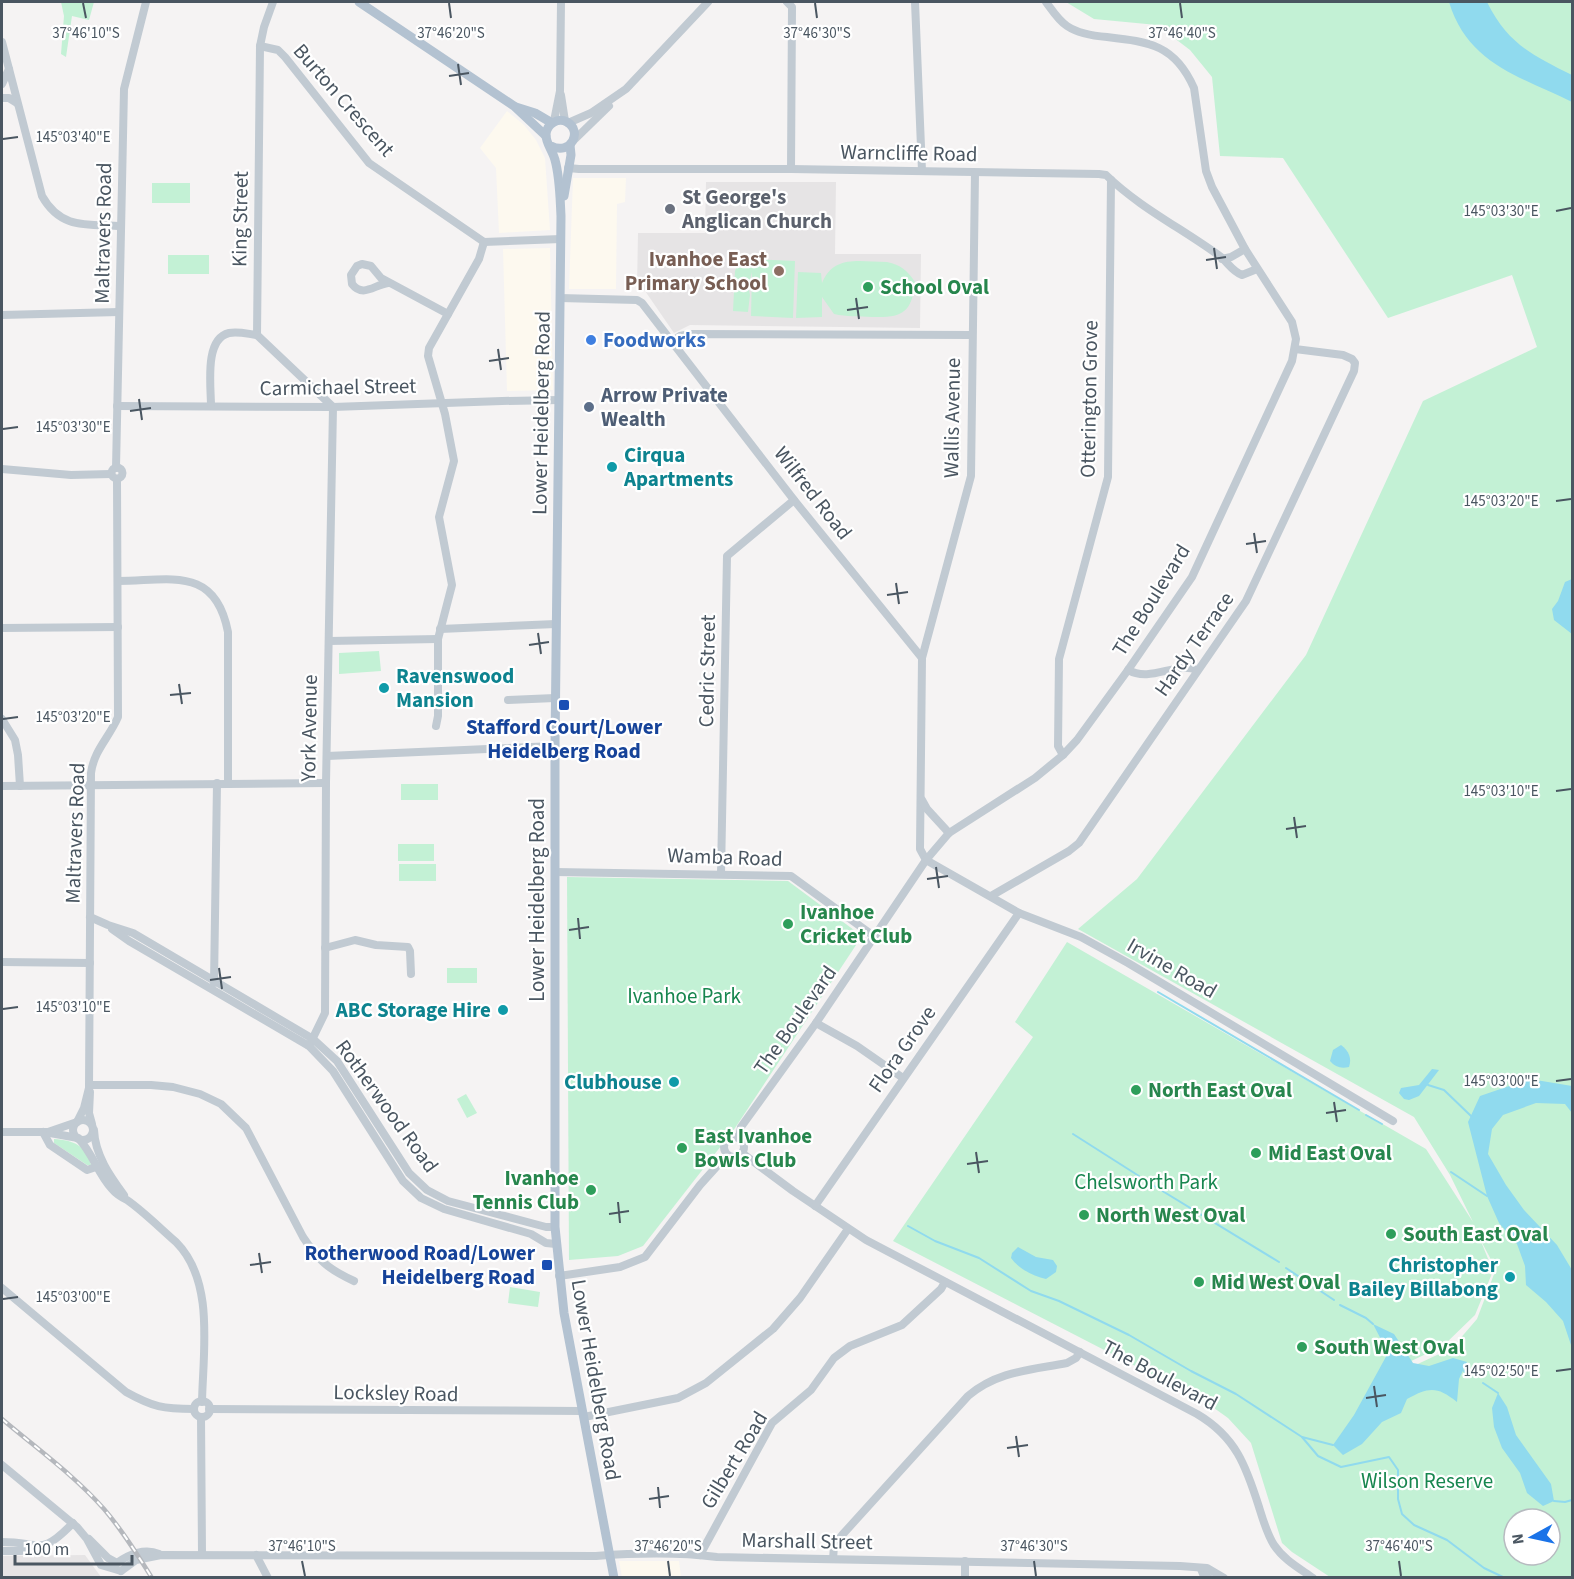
<svg xmlns="http://www.w3.org/2000/svg" width="1574" height="1579" font-family="'Source Sans 3',sans-serif">
<rect width="100%" height="100%" fill="#f5f3f3"/>
<!-- commercial -->
<g fill="#fdf9ef">
<polygon points="507,111 524,125 536,140 545,158 550,230 499,233 496,168 480,148"/>
<polygon points="573,178 626,178 625,202 617,204 616,289 569,289"/>
<polygon points="550,248 553,390 507,391 503,249"/>
<polygon points="619,1561 679,1561 681,1577 622,1577"/>
</g>
<!-- education -->
<g fill="#e6e4e5">
<polygon points="706,182 836,182 835,254 921,254 920,328 690,325 674,333 643,288 637,287 638,233 705,233"/>
<polygon points="85,1555 101,1577 2,1577 2,1556"/>
</g>
<!-- green -->
<g fill="#c3f1d5" fill-rule="evenodd">
<polygon points="61,2 94,2 89,20 72,16 66,57 61,54 64,16"/>
<path d="M1066 2H1572V1577H1330L1292 1552 1282 1543 1251 1443 1228 1418 1207 1403 893 1241 1033 1037 1015 1022 1067 942 1426 1149 1473 1222 1450 1175 1414 1117 1078 929 1137 879 1306 655 1423 401 1537 347 1512 275 1388 318 1283 158 1220 156 1212 77 1190 50 1157 25 1094 19ZM1480 1239 1496 1269 1477 1319 1452 1348 1392 1376 1339 1437 1390 1371 1443 1346 1475 1315 1493 1271ZM1514 1519H1550V1555H1514Z"/>
<rect x="152" y="183" width="38" height="20"/>
<rect x="168" y="255" width="41" height="19"/>
<polygon points="740,259 749,259 752,267 752,259 795,261 793,318 751,316 752,272 750,280 747,281 750,295 748,312 733,311 735,271"/>
<path d="M887 262C901 265 907 270 915 282 912 313 902 318 872 317 859 316 847 317 834 314L822 297V317L796 318 798 272 821 273 822 283C834 254 860 262 887 262Z"/>
<polygon points="379,651 381,671 339,674 339,653"/>
<rect x="401" y="784" width="37" height="16"/>
<rect x="398" y="844" width="36" height="17"/>
<rect x="399" y="864" width="37" height="17"/>
<polygon points="567,877 788,881 862,936 735,1128 643,1246 618,1256 569,1260"/>
<rect x="447" y="968" width="30" height="15"/>
<polygon points="466,1094 477,1113 467,1118 457,1099"/>
<path d="M54 1139C74 1140 86 1146 91 1165H87L54 1143Z"/>
<polygon points="510,1287 540,1292 538,1307 508,1303"/>
</g>
<!-- water -->
<g fill="#90daee">
<path d="M1449 2H1487C1508 44 1532 55 1572 75V102C1519 76 1468 64 1449 2Z"/>
<polygon points="1572,579 1572,634 1554,620 1552,609 1558,601 1565,582"/>
<path d="M1341 1045C1349 1051 1352 1058 1349 1067 1341 1069 1335 1067 1330 1061L1333 1050Z"/>
<polygon points="1432,1069 1439,1070 1419,1096 1409,1100 1404,1099 1399,1093 1401,1088 1419,1085"/>
<polygon points="1530,1079 1572,1086 1572,1113 1565,1104 1536,1103 1503,1115 1492,1129 1488,1154 1506,1185 1524,1210 1557,1245 1572,1270 1572,1348 1563,1321 1546,1302 1526,1285 1525,1266 1517,1244 1499,1223 1487,1196 1468,1122 1480,1096"/>
<path d="M1018 1247 1036 1257 1053 1260 1057 1266 1056 1272 1046 1279C1033 1276 1019 1269 1011 1258L1012 1253Z"/>
<path d="M1373 1324 1394 1334 1413 1363 1429 1366 1453 1358 1467 1362 1459 1379 1457 1402C1437 1386 1429 1387 1407 1399L1401 1413 1382 1422 1362 1444 1343 1455 1333 1445 1354 1415 1388 1353Z"/>
<polygon points="1498,1393 1507,1407 1516,1435 1551,1484 1554,1501 1543,1506 1527,1493 1520,1473 1502,1448 1494,1427 1492,1408"/>
</g>
<g fill="none" stroke-linecap="round" stroke-linejoin="round">
<!-- stream -->
<g stroke="#90daee" stroke-width="2">
<polyline points="1158,992 1359,1110"/>
<polyline points="1428,1085 1444,1090 1471,1116"/>
<polyline points="1366,1115 1382,1124"/>
<polyline points="1073,1134 1139,1176"/>
<polyline points="1451,1172 1487,1196"/>
<polyline points="1146,1181 1279,1262"/>
<polyline points="908,1226 935,1241 979,1258 1031,1291 1059,1301 1129,1335 1191,1371 1236,1394 1302,1437 1333,1445"/>
<polyline points="1286,1268 1334,1300"/>
<polyline points="1340,1305 1366,1318 1373,1324"/>
<polyline points="1464,1371 1471,1377"/>
<polyline points="1483,1383 1498,1393"/>
<polyline points="1302,1437 1318,1456 1341,1467 1389,1457 1398,1470 1398,1499 1402,1514 1414,1525 1447,1540 1484,1568 1505,1578"/>
<polyline points="1554,1501 1565,1502 1572,1500"/>
</g>
<!-- minor -->
<g stroke="#c1cad2" stroke-width="8">
<polyline points="273,2 264,27 260,46 257,335 333,407 326,783 325,1013 309,1046"/>
<polyline points="787,2 792,7 791,169"/>
<polyline points="915,2 922,171"/>
<path d="M2 42 42 196C61 230 88 224 121 226"/>
<polyline points="260,46 278,50 285,57 369,163 484,242 561,239"/>
<polyline points="2,84 9,69"/>
<polyline points="561,95 565,121"/>
<polyline points="2,98 9,98 17,103"/>
<polyline points="554,121 560,91 561,2"/>
<polyline points="568,123 591,113 626,89 708,2"/>
<polyline points="573,141 609,106"/>
<path d="M568 168 579 169H791L1099 174 1106 175C1140 208 1183 229 1221 257 1229 264 1232 271 1242 275L1257 269"/>
<polyline points="1222,259 1231,257 1245,249"/>
<path d="M388 283C374 285 363 298 352 284L351 275 357 266 362 264 371 266 381 278 448 314"/>
<polyline points="560,298 637,300 642,303 794,500 922,658 920,849 926,860 1019,913 1081,937 1128,963 1393,1121"/>
<polyline points="2,315 119,312"/>
<polyline points="673,341 680,336 690,334 972,335"/>
<polyline points="117,406 333,407 502,401 559,400"/>
<path d="M211 406C211 386 204 339 229 333 238 331 248 334 257 335"/>
<circle cx="117" cy="473" r="5.5"/>
<polyline points="116,468 124,89 146,2"/>
<polyline points="2,469 71,475 111,474"/>
<path d="M118 581C170 581 215 565 228 632V783"/>
<polyline points="2,628 118,627"/>
<polyline points="440,629 556,624"/>
<polyline points="329,641 438,639"/>
<polyline points="922,658 971,476 975,173"/>
<path d="M1128 670C1151 683 1176 661 1197 670"/>
<polyline points="508,700 555,698"/>
<polyline points="2,719 15,740 18,755 20,786"/>
<polyline points="436,726 438,716 438,639 452,585 439,517 454,461 445,414 428,356 429,348 479,259 484,242"/>
<polyline points="1063,755 1058,746 1059,659 1108,477 1111,180"/>
<polyline points="327,756 555,746"/>
<polyline points="2,786 326,783"/>
<polyline points="922,800 927,809 949,833"/>
<polyline points="555,872 791,876 875,937"/>
<polyline points="721,874 727,556 794,500"/>
<polyline points="991,896 1069,851 1079,843 1246,601 1354,371 1355,363 1352,359 1343,355 1295,349"/>
<polyline points="90,917 108,925 133,933 313,1039 337,1061 409,1173 427,1190 448,1201 546,1227 555,1227"/>
<polyline points="112,929 129,941 309,1046 333,1071 403,1181 421,1198 444,1209 531,1234 546,1243 556,1244"/>
<polyline points="325,948 355,940 376,945 408,947 410,951 411,974"/>
<polyline points="2,962 90,963"/>
<polyline points="214,983 217,783"/>
<polyline points="816,1023 857,1046 903,1078"/>
<path d="M89 1085H151L173 1087 200 1094 221 1104 246 1128 303 1237C319 1261 328 1269 354 1281"/>
<polyline points="90,1092 89,1113 92,1124"/>
<circle cx="83" cy="1130" r="10"/>
<path d="M77 1122 84 1108 89 1088 91 773C94 750 109 738 118 717L117 479"/>
<path d="M94 1130C95 1155 110 1176 124 1195"/>
<polyline points="2,1132 48,1132 77,1122"/>
<polyline points="43,1132 50,1145 87,1170 96,1167"/>
<polyline points="50,1133 78,1138"/>
<circle cx="734" cy="1147" r="10"/>
<path d="M739 1138 741 1127 816 1023 926 860 949 833 1035 778 1063 755 1077 740 1128 670 1192 577 1292 361 1296 339 1292 322 1245 249 1212 187 1206 171 1194 88C1175 45 1150 42 1107 37 1093 36 1079 34 1067 26 1058 20 1052 10 1046 2"/>
<path d="M79 1139C93 1154 98 1174 112 1189 116 1194 121 1197 127 1200 143 1211 161 1229 176 1242 215 1281 203 1351 202 1402"/>
<path d="M742 1153 793 1191 866 1240 1197 1414C1236 1437 1246 1466 1259 1507 1263 1520 1267 1534 1274 1545 1284 1560 1299 1568 1313 1578"/>
<polyline points="815,1206 1019,913"/>
<polyline points="559,1276 620,1267 645,1257 700,1185 727,1155"/>
<path d="M2 1288 126 1392C153 1407 163 1409 194 1409"/>
<circle cx="202" cy="1409" r="8"/>
<polyline points="209,1409 582,1411"/>
<polyline points="201,1417 202,1554"/>
<polyline points="584,1417 678,1398 706,1383 773,1329 800,1298 848,1229"/>
<polyline points="2,1465 77,1527 87,1539 101,1565 121,1571"/>
<polyline points="89,1539 108,1558 117,1563"/>
<path d="M2 1542C42 1542 40 1557 73 1523"/>
<polyline points="2,1551 22,1551 32,1546"/>
<polyline points="256,1555 268,1578"/>
<polyline points="700,1555 772,1423 811,1390 834,1358 850,1346 902,1325 941,1289 945,1282"/>
<path d="M833 1559 834 1546 843 1534 968 1396C997 1371 1031 1370 1067 1363L1076 1358 1080 1352"/>
<path d="M117 1563C129 1554 145 1548 159 1554"/>
<polyline points="1201,1569 1203,1574 1209,1578"/>
<path d="M121 1571 136 1560 161 1555 596 1556C636 1553 677 1552 717 1557L1180 1566 1207 1568 1224 1578"/>
<polyline points="965,1578 965,1561"/>
</g>
<!-- major -->
<g stroke="#b3c2d1" stroke-width="9">
<polyline points="359,2 514,106 546,136"/>
<polyline points="516,107 535,113 552,123"/>
<path d="M551 146C571 156 583 131 567 122 558 117 547 124 546 134 545 142 553 151 555 160 560 178 560 198 561 216L555 746V1227L564 1313 614 1578"/>
<polyline points="564,196 571,155 570,145"/>
</g>
<defs>
<path id="rail" d="M2 1419C36 1448 74 1475 104 1509 122 1530 137 1554 152 1578"/>
</defs>
<!-- rail casing -->
<use href="#rail" stroke="#b5b8bd" stroke-width="4.5"/>
<!-- rail -->
<use href="#rail" stroke="#fff" stroke-width="2" stroke-dasharray="7" stroke-linecap="butt"/>
</g>
<!-- ticks -->
<path fill="none" stroke="#4a5661" stroke-width="2" d="M83 3 86 18M449 3 451 18M815 3 817 18M1180 3 1182 18M458 64 461 85M449 76 469 73M3 139 18 137M1556 211 1571 208M1214 248 1217 269M1206 260 1226 257M856 298 859 319M847 310 868 307M498 349 501 370M489 361 509 358M139 399 142 420M130 411 151 408M3 429 18 427M1556 501 1571 499M1254 533 1257 553M1246 544 1266 541M896 583 899 604M887 595 908 592M538 633 541 654M529 645 549 642M179 684 182 704M170 695 191 693M3 719 18 717M1556 791 1571 789M1294 817 1297 838M1286 829 1306 826M936 867 939 888M927 879 948 876M578 918 580 939M569 930 589 927M219 968 222 989M210 980 231 977M3 1009 18 1007M1556 1081 1571 1079M1334 1102 1337 1122M1326 1113 1346 1110M976 1152 979 1173M967 1164 988 1161M618 1202 620 1223M609 1214 629 1211M259 1253 262 1273M250 1265 271 1262M3 1299 18 1297M1556 1371 1571 1369M1374 1386 1377 1407M1366 1398 1386 1395M1016 1436 1019 1457M1007 1448 1028 1445M658 1487 660 1508M649 1499 669 1496M302 1561 305 1576M668 1561 670 1576M1034 1561 1036 1576M1399 1561 1401 1576"/>
<!-- markers -->
<circle fill="#6b7280" stroke="#fff" stroke-width="2" cx="670" cy="209" r="6"/>
<circle fill="#8d6e63" stroke="#fff" stroke-width="2" cx="779" cy="271" r="6"/>
<g fill="#2e9e5b" stroke="#fff" stroke-width="2">
<circle cx="868" cy="287" r="6"/>
<circle cx="788" cy="924" r="6"/>
<circle cx="1136" cy="1090" r="6"/>
<circle cx="682" cy="1148" r="6"/>
<circle cx="1256" cy="1153" r="6"/>
<circle cx="591" cy="1190" r="6"/>
<circle cx="1084" cy="1215" r="6"/>
<circle cx="1391" cy="1234" r="6"/>
<circle cx="1199" cy="1282" r="6"/>
<circle cx="1302" cy="1347" r="6"/>
</g>
<circle fill="#3f7fe0" stroke="#fff" stroke-width="2" cx="591" cy="340" r="6"/>
<circle fill="#5c6f8a" stroke="#fff" stroke-width="2" cx="589" cy="407" r="6"/>
<g fill="#0f9aa8" stroke="#fff" stroke-width="2">
<circle cx="612" cy="467" r="6"/>
<circle cx="384" cy="688" r="6"/>
<circle cx="503" cy="1010" r="6"/>
<circle cx="674" cy="1082" r="6"/>
<circle cx="1510" cy="1277" r="6"/>
</g>
<g fill="#1a4fb4" stroke="#fff" stroke-width="2">
<rect x="558" y="699" width="12" height="12" rx="3"/>
<rect x="541" y="1259" width="12" height="12" rx="3"/>
</g>
<g text-anchor="middle" stroke-width="4.5" stroke-linejoin="round" paint-order="stroke">
<!-- street labels -->
<g font-size="21" fill="#4a5661" stroke="#fff">
<text transform="translate(344 100) rotate(49)" y="7">Burton Crescent</text>
<text transform="translate(909 153) rotate(1)" y="7">Warncliffe Road</text>
<text transform="translate(240 219) rotate(-89)" y="7">King Street</text>
<text transform="translate(103 233) rotate(-89)" y="7">Maltravers Road</text>
<text transform="translate(338 387) rotate(-1)" y="7">Carmichael Street</text>
<text transform="translate(1089 399) rotate(-89)" y="7">Otterington Grove</text>
<text transform="translate(541 413) rotate(-89)" y="7">Lower Heidelberg Road</text>
<text transform="translate(952 418) rotate(-89)" y="7">Wallis Avenue</text>
<text transform="translate(813 493) rotate(52)" y="7">Wilfred Road</text>
<text transform="translate(1151 600) rotate(-58)" y="7">The Boulevard</text>
<text transform="translate(1194 644) rotate(-55)" y="7">Hardy Terrace</text>
<text transform="translate(707 671) rotate(-89)" y="7">Cedric Street</text>
<text transform="translate(309 728) rotate(-89)" y="7">York Avenue</text>
<text transform="translate(75 833) rotate(-88)" y="7">Maltravers Road</text>
<text transform="translate(725 857) rotate(2)" y="7">Wamba Road</text>
<text transform="translate(537 900) rotate(-90)" y="7">Lower Heidelberg Road</text>
<text transform="translate(1172 968) rotate(30)" y="7">Irvine Road</text>
<text transform="translate(795 1020) rotate(-55)" y="7">The Boulevard</text>
<text transform="translate(902 1049) rotate(-55)" y="7">Flora Grove</text>
<text transform="translate(387 1106) rotate(54)" y="7">Rotherwood Road</text>
<text transform="translate(1160 1375) rotate(28)" y="7">The Boulevard</text>
<text transform="translate(596 1380) rotate(80)" y="7">Lower Heidelberg Road</text>
<text transform="translate(396 1393) rotate(1)" y="7">Locksley Road</text>
<text transform="translate(734 1460) rotate(-59)" y="7">Gilbert Road</text>
<text transform="translate(807 1541) rotate(1)" y="7">Marshall Street</text>
</g>
<!-- worship labels -->
<g font-size="21" font-weight="bold" fill="#5b616d" stroke="#fff" text-anchor="start">
<text x="682" y="204">St George's<tspan x="682" dy="24">Anglican Church</tspan></text>
</g>
<!-- education labels -->
<g font-size="21" font-weight="bold" fill="#785e54" stroke="#fff" text-anchor="end">
<text x="767" y="266">Ivanhoe East<tspan x="767" dy="24">Primary School</tspan></text>
</g>
<!-- leisure labels -->
<g font-size="21" font-weight="bold" fill="#27864d" stroke="#fff" text-anchor="start">
<text x="880" y="294">School Oval</text>
<text x="800" y="919">Ivanhoe<tspan x="800" dy="24">Cricket Club</tspan></text>
<text x="1148" y="1097">North East Oval</text>
<text x="694" y="1143">East Ivanhoe<tspan x="694" dy="24">Bowls Club</tspan></text>
<text x="1268" y="1160">Mid East Oval</text>
<text x="579" y="1185" text-anchor="end">Ivanhoe<tspan x="579" dy="24">Tennis Club</tspan></text>
<text x="1096" y="1222">North West Oval</text>
<text x="1403" y="1241">South East Oval</text>
<text x="1211" y="1289">Mid West Oval</text>
<text x="1314" y="1354">South West Oval</text>
</g>
<!-- shop labels -->
<g font-size="21" font-weight="bold" fill="#366cbe" stroke="#fff" text-anchor="start">
<text x="603" y="347">Foodworks</text>
</g>
<!-- service labels -->
<g font-size="21" font-weight="bold" fill="#4e5e75" stroke="#fff" text-anchor="start">
<text x="601" y="402">Arrow Private<tspan x="601" dy="24">Wealth</tspan></text>
</g>
<!-- culture labels -->
<g font-size="21" font-weight="bold" fill="#0d838f" stroke="#fff" text-anchor="end">
<text x="624" y="462" text-anchor="start">Cirqua<tspan x="624" dy="24">Apartments</tspan></text>
<text x="396" y="683" text-anchor="start">Ravenswood<tspan x="396" dy="24">Mansion</tspan></text>
<text x="491" y="1017">ABC Storage Hire</text>
<text x="662" y="1089">Clubhouse</text>
<text x="1498" y="1272">Christopher<tspan x="1498" dy="24">Bailey Billabong</tspan></text>
</g>
<!-- transit labels -->
<g font-size="21" font-weight="bold" fill="#164399" stroke="#fff">
<text x="564" y="734">Stafford Court/Lower<tspan x="564" dy="24">Heidelberg Road</tspan></text>
<text x="535" y="1260" text-anchor="end">Rotherwood Road/Lower<tspan x="535" dy="24">Heidelberg Road</tspan></text>
</g>
<!-- park labels -->
<g font-size="21" fill="#17864f" stroke="#fff">
<text x="684" y="1003">Ivanhoe Park</text>
<text x="1146" y="1189">Chelsworth Park</text>
<text x="1427" y="1488">Wilson Reserve</text>
</g>
</g>
<g font-size="15" text-anchor="middle" fill="#4a5661" stroke="#fff" stroke-width="4.5" stroke-linejoin="round" paint-order="stroke">
<text x="86" y="38">37°46'10"S</text>
<text x="451" y="38">37°46'20"S</text>
<text x="817" y="38">37°46'30"S</text>
<text x="1182" y="38">37°46'40"S</text>
<text x="73" y="142">145°03'40"E</text>
<text x="1501" y="216">145°03'30"E</text>
<text x="73" y="432">145°03'30"E</text>
<text x="1501" y="506">145°03'20"E</text>
<text x="73" y="722">145°03'20"E</text>
<text x="1501" y="796">145°03'10"E</text>
<text x="73" y="1012">145°03'10"E</text>
<text x="1501" y="1086">145°03'00"E</text>
<text x="73" y="1302">145°03'00"E</text>
<text x="1501" y="1376">145°02'50"E</text>
<text x="302" y="1551">37°46'10"S</text>
<text x="668" y="1551">37°46'20"S</text>
<text x="1034" y="1551">37°46'30"S</text>
<text x="1399" y="1551">37°46'40"S</text>
</g>
<!-- border -->
<rect width="1574" height="1579" fill="none" stroke="#4a5661" stroke-width="6"/>
<!-- north arrow -->
<g transform="translate(1532 1537) rotate(262)"><circle r="28" fill="#ffffff" stroke="#b7bbc0" stroke-width="1.5"/>
<path d="M0-4.5L10 22L0 15L-10 22Z" fill="#1a73e8"/>
<text y="-9" font-size="16" font-weight="bold" text-anchor="middle" fill="#4a5661">N</text>
</g>
<!-- scale -->
<path d="M15 1555v9h117v-9" fill="none" stroke="#4a5661" stroke-width="3"/>
<text x="24" y="1555" font-size="18" fill="#4a5661" stroke="#ffffff" stroke-width="4.5" paint-order="stroke">100 m</text>
</svg>
